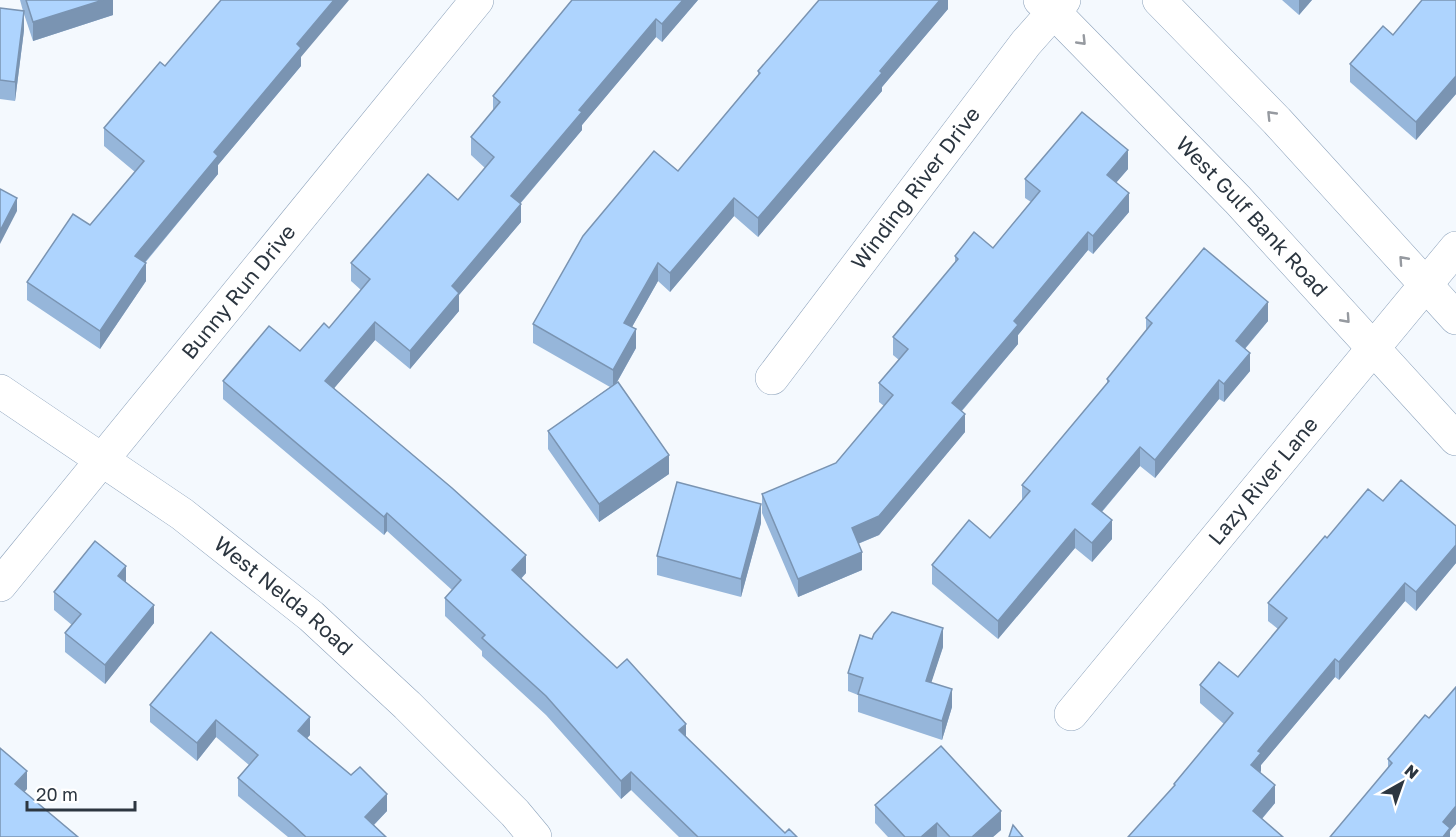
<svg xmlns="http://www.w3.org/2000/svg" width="1456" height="837" font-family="'Golos Text',sans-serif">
<rect width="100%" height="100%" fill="#f4f9fe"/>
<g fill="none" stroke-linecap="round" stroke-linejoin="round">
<defs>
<g id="minor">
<path id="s1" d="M772 378 1026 43 1064 0"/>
<path id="s2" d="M0 391 182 514 311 616 407 705 515 813 535 837"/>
<path id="s3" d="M0 585 477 0"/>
<path id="s4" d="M1071 714 1456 248"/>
</g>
<g id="secondary">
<path id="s5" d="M1040 0 1054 12 1238 200 1456 439"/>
<polyline points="1159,0 1277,121 1456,318"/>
</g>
</defs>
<!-- minor casing -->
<use href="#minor" stroke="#8ca2bb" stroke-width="34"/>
<!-- secondary casing -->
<use href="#secondary" stroke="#8ca2bb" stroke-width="34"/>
<!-- minor -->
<use href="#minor" stroke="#fff" stroke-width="33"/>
<!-- secondary -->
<use href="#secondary" stroke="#fff" stroke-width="33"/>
</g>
<!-- wall -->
<g fill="#96b6da">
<polygon points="20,0 113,0 113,15 33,41 24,14 24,30 15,101 0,99 0,8 23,11"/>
<polygon points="572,0 698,0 662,42 656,37 582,125 582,130 520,204 521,222 459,295 459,311 410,369 375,340 334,388 526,573 521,579 785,833 797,837 679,837 631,790 621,799 546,715 482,656 482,651 445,616 445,598 452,590 387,531 384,535 223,399 223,381 300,351 329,328 361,290 351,281 351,263 458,200 485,168 471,155 471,137 493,111 493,96"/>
<polygon points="948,0 948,9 882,87 882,91 758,237 734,216 670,292 658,281 632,327 636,348 616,384 669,474 599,522 548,449 548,431 610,387 533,343 533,324 678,171 758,75 758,71"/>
<polygon points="1282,0 1312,0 1299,15"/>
<polygon points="1456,0 1456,94 1416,140 1350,82 1350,64 1393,35"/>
<polygon points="301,57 301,66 218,165 218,174 145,263 146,281 100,349 27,300 27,282 90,225 135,172 104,146 104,128 165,66"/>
<polygon points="1128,169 1116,183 1129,212 1093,254 1088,250 1018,335 1018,344 962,411 965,432 879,535 858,544 862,570 798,597 762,513 762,494 836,463 884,406 879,402 879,383 899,360 893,355 893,337 955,263 955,256 993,248 1031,202 1025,198 1025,179"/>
<polygon points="1146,318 1268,321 1245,349 1250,371 1224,402 1219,399 1155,478 1140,466 1102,512 1112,539 1092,562 1075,548 998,639 932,584 932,565 990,538 1022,500 1022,485 1107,384 1107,379 1146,331"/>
<polygon points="1383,501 1456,526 1456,563 1416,611 1405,601 1339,680 1335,677 1261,765 1261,771 1260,773 1275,803 1262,819 1174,786 1174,784 1224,724 1200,703 1200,685 1238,677 1278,629 1268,621 1268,603 1327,538"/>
<polygon points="761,523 741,597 657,575 657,556"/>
<polygon points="126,582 154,623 105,684 65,652 65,633 72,625 54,610 54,592"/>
<polygon points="943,647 931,682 952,707 942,740 858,712 858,695 848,691 848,673"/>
<polygon points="1456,687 1456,824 1450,831 1450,837 1388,768 1388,759 1429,718"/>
<polygon points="150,705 310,735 307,738 387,811 374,825 386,837 288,837 238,796 238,778 249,765 216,737 197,761 150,722"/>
<polygon points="875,805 1001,830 993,837 888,837 875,823"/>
</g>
<!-- shaded-wall -->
<g fill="#7a94b2">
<polygon points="103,0 113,0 113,15 33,41 33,22"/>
<polygon points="334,0 349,0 301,57 301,66 218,165 218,174 135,274 135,256 297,44"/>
<polygon points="683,0 698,0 662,42 662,24"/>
<polygon points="940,0 948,0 948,9 882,87 882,91 758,237 758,218"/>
<polygon points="1299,0 1312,0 1299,15"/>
<polygon points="24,11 24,30 15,101 15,82"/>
<polygon points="656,19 656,37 582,125 582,130 511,214 511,196 579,110"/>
<polygon points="1456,76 1456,94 1416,140 1416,122"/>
<polygon points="1128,150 1128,169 1107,193 1107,175"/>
<polygon points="1129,193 1129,212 1093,254 1093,236"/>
<polygon points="17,198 17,211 0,244 0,231"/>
<polygon points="734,198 734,216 670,292 670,273"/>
<polygon points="521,204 521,222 459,295 459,311 410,369 410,351 452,286"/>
<polygon points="1088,232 1088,250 1018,335 1018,344 952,422 952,403 1014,321"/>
<polygon points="146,263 146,281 100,349 100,331"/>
<polygon points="658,263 658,281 624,341 624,323"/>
<polygon points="1268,302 1268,321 1236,359 1236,341"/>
<polygon points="375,322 375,340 325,399 325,381"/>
<polygon points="636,329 636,348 613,389 613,370"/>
<polygon points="1250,353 1250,371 1224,402 1224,384"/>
<polygon points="1219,380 1219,399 1155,478 1155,460"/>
<polygon points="965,414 965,432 879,535 852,546 852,528"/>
<polygon points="1140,447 1140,466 1092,523 1092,504"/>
<polygon points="669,455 669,474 599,522 599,504"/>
<polygon points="761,504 761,523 741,597 741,579"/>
<polygon points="387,513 387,531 384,535 384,517"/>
<polygon points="1112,520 1112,539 1092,562 1092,543"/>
<polygon points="1075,529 1075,548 998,639 998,621"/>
<polygon points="1456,545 1456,563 1416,611 1416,592"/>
<polygon points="862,552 862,570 798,597 798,579"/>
<polygon points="526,555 526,573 512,588 512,570"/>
<polygon points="126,566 126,585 118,576"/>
<polygon points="1405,583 1405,601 1339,680 1339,662"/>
<polygon points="154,605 154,623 105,684 105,665"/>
<polygon points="943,628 943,647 926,699 926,681"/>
<polygon points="1335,659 1335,677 1261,765 1261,771 1251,783 1251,765 1258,751"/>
<polygon points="952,689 952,707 942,740 942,721"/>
<polygon points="310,717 310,735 298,748 298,731"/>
<polygon points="216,720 216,737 197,761 197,743"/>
<polygon points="686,724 686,742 679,730"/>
<polygon points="27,771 27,789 15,803 15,784"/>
<polygon points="631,772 631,790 621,799 621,781"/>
<polygon points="1275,785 1275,803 1253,829 1253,811"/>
<polygon points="387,794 387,811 365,834 365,817"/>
<polygon points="1456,806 1456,824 1450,831 1450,837 1443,837 1443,822"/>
<polygon points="1001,811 1001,830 993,837 972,837"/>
<polygon points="937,823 937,837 921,837"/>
</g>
<!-- building -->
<g fill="#aed4fe" stroke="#7a94b2" stroke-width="1.5">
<polygon points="26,0 103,0 33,22"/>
<polygon points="221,0 334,0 297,44 301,48 214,152 218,156 135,256 146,263 100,331 27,282 73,214 90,225 144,161 104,128 160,62 165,66"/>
<polygon points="572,0 683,0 662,24 656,19 579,110 582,112 511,196 521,204 452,286 459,293 410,351 375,322 325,381 452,488 526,555 512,570 617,668 627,659 686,724 679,730 785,833 789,829 797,837 698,837 631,772 621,781 546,696 482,638 485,635 445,598 461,580 387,513 384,517 223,381 269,326 300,351 324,323 329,328 370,279 351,263 428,174 458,200 494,157 471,137 500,102 493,96"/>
<polygon points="819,0 940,0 880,71 882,73 758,218 734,198 670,273 658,263 624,323 636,329 613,370 533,324 583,236 654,151 678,171 760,73 758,71"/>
<polygon points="1422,0 1456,0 1456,76 1416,122 1350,64 1383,26 1393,35"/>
<polygon points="0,8 24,11 15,82 0,80"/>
<polygon points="1082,112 1128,150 1107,175 1129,193 1093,236 1088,232 1014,321 1018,325 952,403 965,414 879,516 852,528 862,552 798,579 762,494 836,463 893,395 879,383 908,349 893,337 958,259 955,256 974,232 993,248 1040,191 1025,179"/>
<polygon points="0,189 17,198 0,231"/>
<polygon points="1204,248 1268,302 1236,341 1250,353 1224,384 1219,380 1155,460 1140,447 1092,504 1112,520 1092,543 1075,529 998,621 932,565 969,520 990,538 1030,491 1022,485 1109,381 1107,379 1152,323 1146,318"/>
<polygon points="618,382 669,455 599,504 548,431"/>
<polygon points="1401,480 1456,526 1456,545 1416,592 1405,583 1339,662 1335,659 1258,751 1261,753 1251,765 1275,785 1253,811 1283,837 1128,837 1175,785 1174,784 1233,713 1200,685 1219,662 1238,677 1287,618 1268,603 1325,536 1327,538 1368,489 1383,501"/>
<polygon points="677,482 761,504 741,579 657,556"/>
<polygon points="95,541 126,566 118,576 154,605 105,665 65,633 81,614 54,592"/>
<polygon points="892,612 943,628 926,681 952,689 942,721 858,694 863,678 848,673 860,635 872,639 874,634"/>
<polygon points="211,632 310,717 298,731 351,775 360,767 387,794 365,817 386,837 306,837 292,824 238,778 258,755 216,720 197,743 150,705"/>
<polygon points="1456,687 1456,806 1443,822 1450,828 1443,837 1330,837 1392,763 1388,759 1425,715 1429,718"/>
<polygon points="941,746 1001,811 972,837 950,837 937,823 921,837 905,837 875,805"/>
<polygon points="0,748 27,771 15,784 78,837 0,837"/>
<polygon points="1013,825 1023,837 1009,837"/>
</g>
<!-- one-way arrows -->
<defs><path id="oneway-chevron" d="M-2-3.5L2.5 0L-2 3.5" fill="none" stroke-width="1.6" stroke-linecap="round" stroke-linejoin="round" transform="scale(1.5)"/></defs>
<g stroke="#969aa0">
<use href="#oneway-chevron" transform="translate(1082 41) rotate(46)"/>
<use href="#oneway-chevron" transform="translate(1271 115) rotate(-134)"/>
<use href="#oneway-chevron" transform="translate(1403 260) rotate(-132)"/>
<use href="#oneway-chevron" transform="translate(1346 319) rotate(48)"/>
</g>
<g text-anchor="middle" stroke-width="5" stroke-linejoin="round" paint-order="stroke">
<!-- street labels -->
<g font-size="21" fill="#2c3640" stroke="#fff">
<text dy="7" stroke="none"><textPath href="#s1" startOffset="238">Winding River Drive</textPath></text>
<text dy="7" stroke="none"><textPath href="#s5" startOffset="303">West Gulf Bank Road</textPath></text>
<text dy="7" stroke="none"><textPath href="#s3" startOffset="378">Bunny Run Drive</textPath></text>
<text dy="7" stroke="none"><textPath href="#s4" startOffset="302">Lazy River Lane</textPath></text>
<text dy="7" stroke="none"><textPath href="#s2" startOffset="350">West Nelda Road</textPath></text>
</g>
</g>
<!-- north arrow -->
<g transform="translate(1402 783) rotate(40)" stroke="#ffffff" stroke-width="4.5" paint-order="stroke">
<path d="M0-4.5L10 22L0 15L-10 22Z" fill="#2c3640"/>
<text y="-9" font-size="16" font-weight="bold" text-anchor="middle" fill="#2c3640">N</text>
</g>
<!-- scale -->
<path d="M27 801v9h108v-9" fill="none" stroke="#2c3640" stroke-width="3"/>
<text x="36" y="801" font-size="18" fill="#2c3640" stroke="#ffffff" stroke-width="4.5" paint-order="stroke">20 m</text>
</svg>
